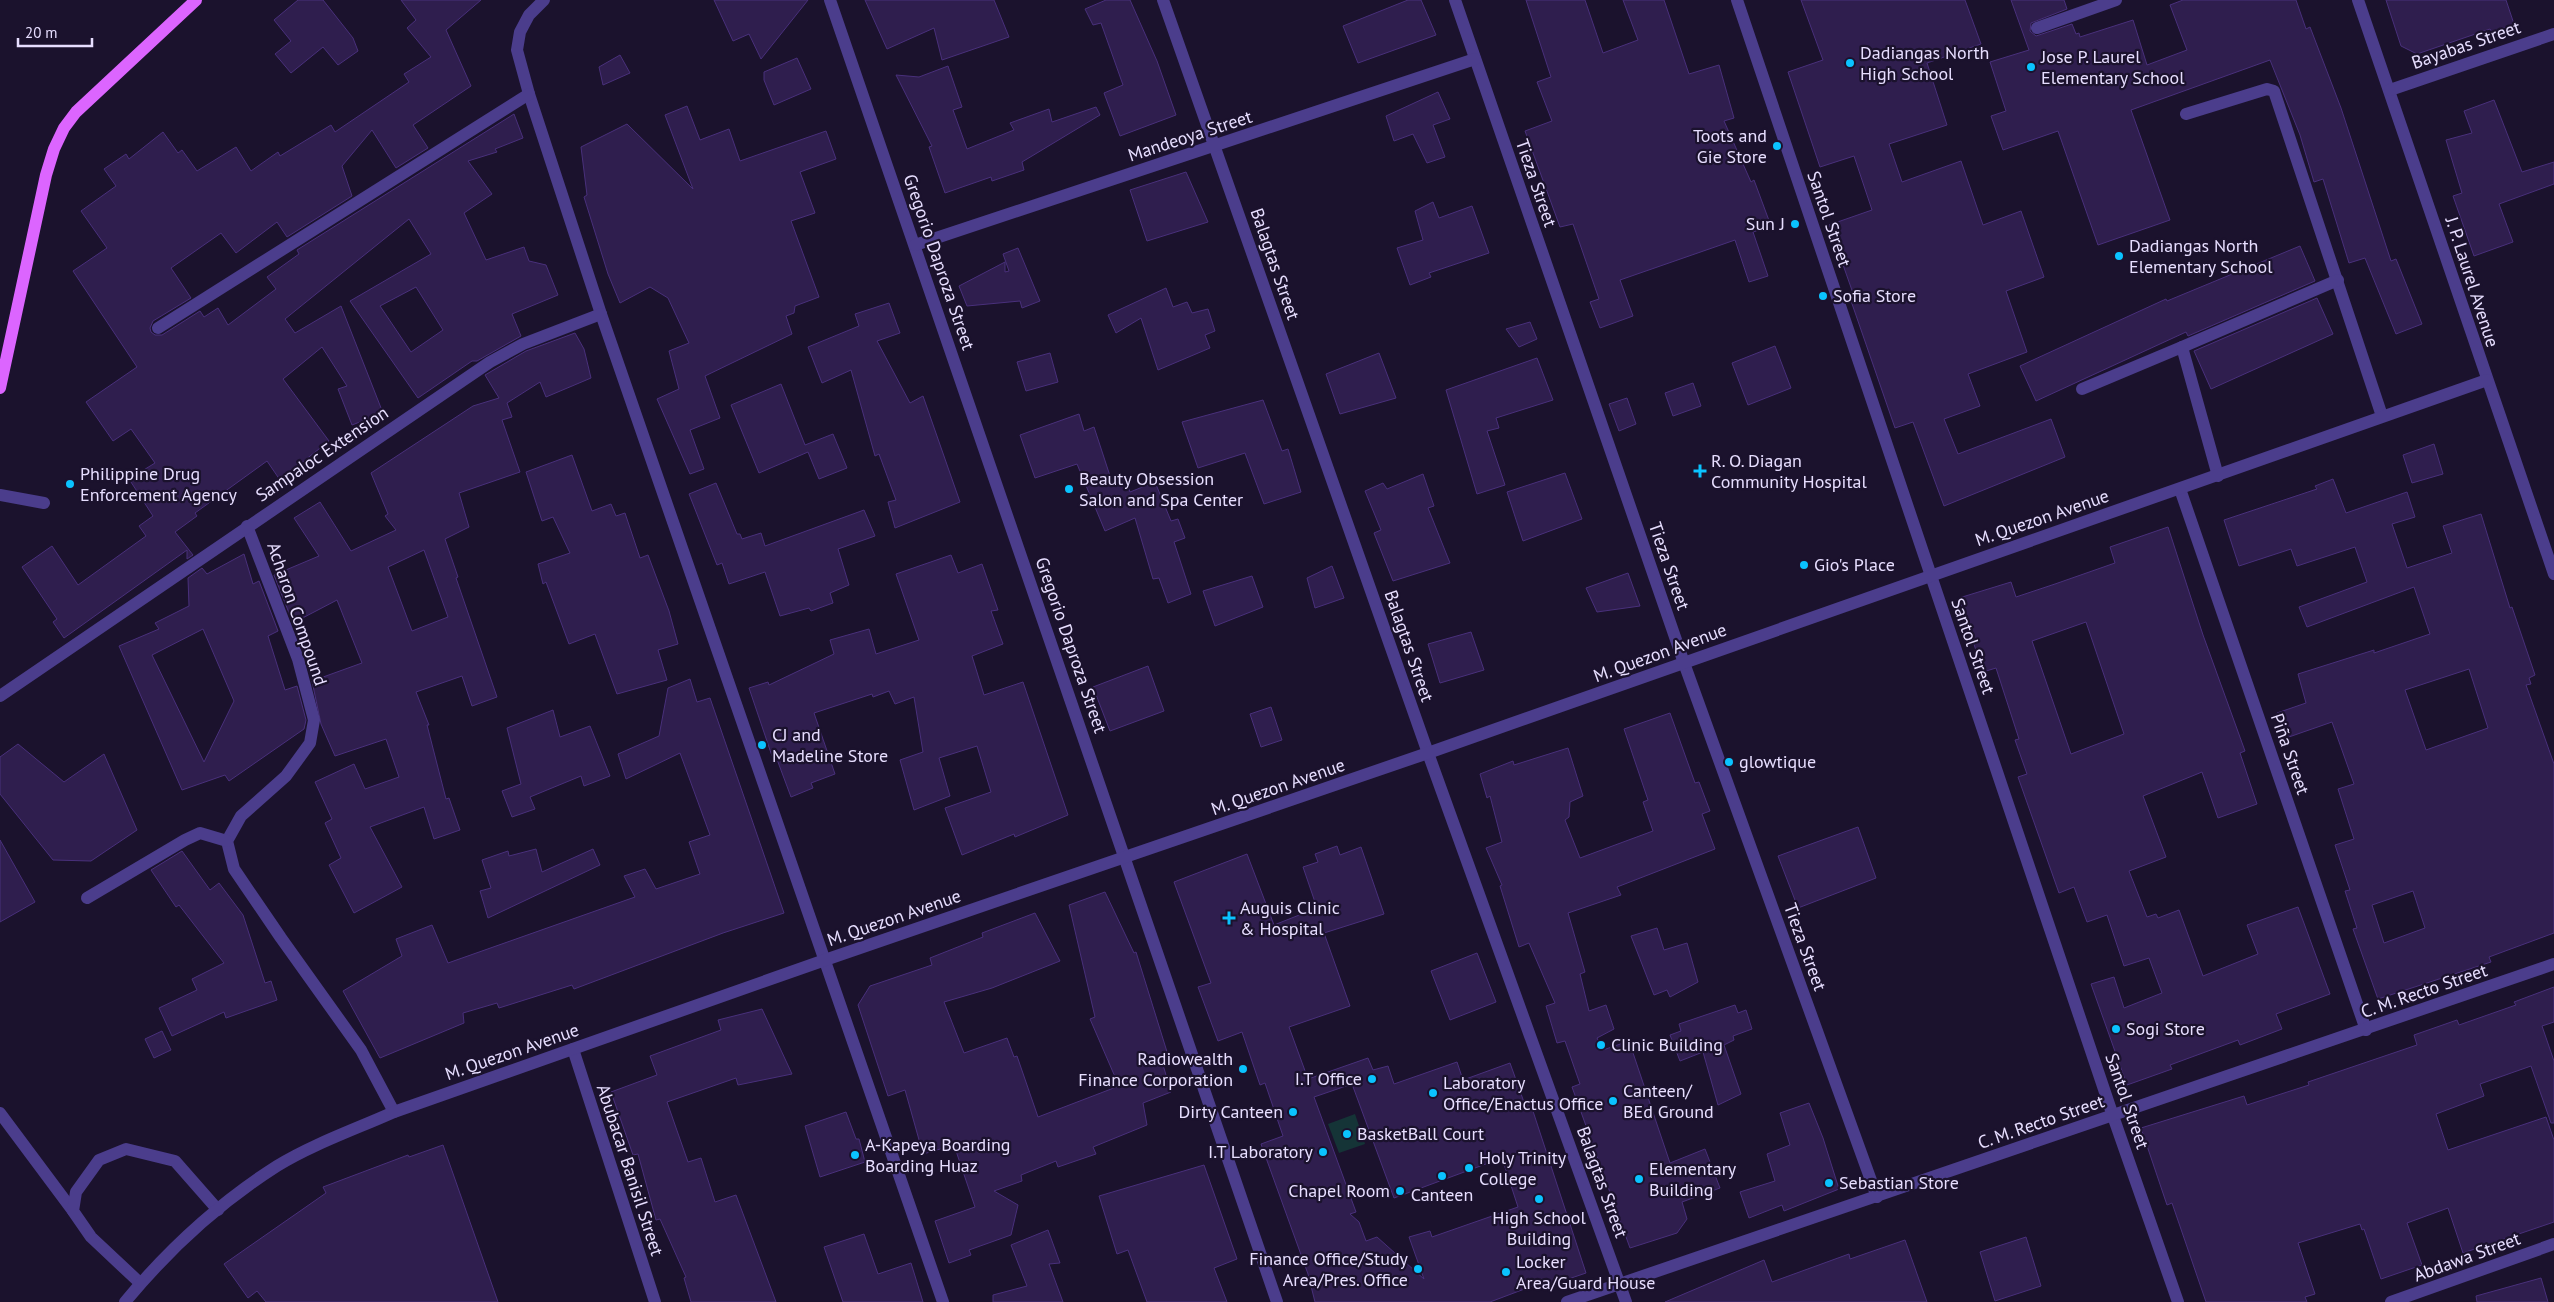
<svg xmlns="http://www.w3.org/2000/svg" width="2554" height="1302" font-family="'PT Sans',sans-serif">
<rect width="100%" height="100%" fill="#1b122d"/>
<!-- green -->
<polygon fill="#153437" points="1355,1114 1365,1144 1339,1153 1328,1124"/>
<!-- building -->
<g fill="#2f1e4e" stroke="#49307b" fill-rule="evenodd">
<polygon points="298,0 323,0 353,38 358,51 338,65 323,47 291,73 275,54 291,41 274,20"/>
<path d="M401 0H481L446 30 471 86 413 125 428 148 396 168 372 130 342 166 352 196 287 237 277 222 236 253 221 233 171 268 191 298 153 321 150 328 151 332 155 335H162L200 311 204 317 218 308 228 325 276 289 267 277 299 254 297 250 514 114 523 138 495 149 497 152 468 161 492 194 464 213 486 260 524 247 529 261 546 265 558 295 512 314 521 336 477 361H472L418 398 350 301 431 254 409 219 285 319 295 333 341 306 383 413 352 425 338 389 347 386 322 347 283 379 329 441 280 480 267 461 195 513 197 516 175 532 193 555 187 559V550L64 638 53 622 57 619 22 567 52 546 78 585 146 536 139 526 153 516 129 479 155 463 131 429 113 441 86 402 137 367 73 271 107 248 81 211 116 186 104 169 126 154 129 159 163 132 178 153 182 150 197 171 236 147 251 171 278 152 280 156 331 125 335 132 409 82 404 74 431 57 407 28 416 20ZM416 287 443 330 411 352 380 306Z"/>
<polygon points="714,0 808,0 761,59 749,34 733,41"/>
<polygon points="865,0 994,0 1009,37 942,60 934,28 887,49"/>
<polygon points="1106,0 1130,0 1157,61 1176,115 1120,136 1104,93 1123,85 1101,23 1093,25 1085,9"/>
<polygon points="1408,0 1421,0 1436,35 1358,63 1343,26"/>
<polygon points="1526,0 1585,0 1603,53 1638,40 1623,0 1664,0 1689,74 1719,65 1734,118 1724,121 1751,182 1754,180 1771,226 1753,232 1768,276 1749,282 1735,240 1620,280 1633,316 1600,328 1590,302 1599,299 1573,224 1560,227 1525,131 1552,121 1537,82 1551,77"/>
<polygon points="1801,0 1965,0 1981,44 1927,63 1947,125 1889,144 1902,182 1961,161 1983,225 2021,211 2044,277 2006,291 2027,352 1968,374 1980,406 1944,419 1958,454 2051,419 2065,457 1944,506 1913,422 1895,428 1850,298 1854,296 1829,225 1872,210 1854,156 1820,167 1788,72 1823,60"/>
<polygon points="2011,0 2064,0 2067,9 2031,23 2030,31 2036,36 2072,24 2076,34 2079,33 2080,37 2133,20 2147,65 2187,50 2170,5 2183,0 2296,0 2306,29 2310,27 2341,108 2391,261 2396,259 2422,324 2396,334 2365,258 2349,263 2323,179 2314,182 2300,135 2270,60 2131,110 2170,220 2098,245 2058,131 2003,150 1991,116 2006,111 1990,62 2029,50"/>
<polygon points="2386,0 2506,0 2514,24 2492,32 2490,29 2417,54 2401,46"/>
<polygon points="620,55 630,73 603,85 599,67"/>
<polygon points="797,58 811,89 774,105 764,80 764,72"/>
<polygon points="948,66 962,107 953,110 967,149 1014,130 1010,123 1049,109 1052,122 1096,107 1100,115 1022,162 1024,170 992,181 991,177 945,193 929,147 932,146 896,75 919,77"/>
<polygon points="1438,92 1450,119 1433,125 1445,157 1427,163 1413,134 1394,141 1386,116"/>
<polygon points="2494,100 2522,172 2554,162 2554,184 2499,204 2513,242 2474,256 2453,196 2462,193 2446,140 2472,133 2464,111"/>
<polygon points="687,106 700,140 729,129 740,161 826,131 836,159 800,172 815,213 791,221 819,297 795,306 794,313 786,316 792,334 705,376 720,418 690,430 704,469 690,474 657,399 679,389 669,351 689,343 668,298 650,287 620,303 608,274 584,197 587,195 581,147 627,124 693,189 665,115"/>
<polygon points="1186,172 1208,222 1147,241 1130,190"/>
<polygon points="1433,202 1439,218 1472,206 1489,253 1429,273 1431,277 1410,285 1397,248 1423,240 1415,211"/>
<polygon points="2300,246 2315,281 2188,336 2186,332 2036,401 2020,366 2166,299 2167,301"/>
<polygon points="1018,248 1040,301 1022,308 1020,301 967,306 959,286 1005,262 1005,272 1009,271 1003,254"/>
<polygon points="1166,288 1173,307 1187,302 1192,313 1208,309 1215,331 1205,335 1210,348 1158,370 1141,318 1116,333 1108,315"/>
<polygon points="2317,298 2333,334 2211,389 2194,351"/>
<polygon points="889,303 900,333 877,341 910,403 923,396 960,502 895,528 888,502 896,500 879,454 875,456 851,370 822,383 808,347 859,326 855,314"/>
<polygon points="1530,322 1537,339 1519,347 1506,329"/>
<path d="M575 333 584 349 591 378 546 397 540 382 507 403 512 417 502 420 520 472 459 493 469 527 445 539 458 577 456 578 497 697 472 706 462 676 416 692 429 725H427L446 799 449 798 460 830 434 839 424 807 370 827 402 887 354 913 329 865 341 858 325 823 332 819 315 782 354 764 365 789 399 777 386 739 335 756 321 724 312 681 362 663 337 600 293 623 274 575 319 556 294 518 320 502 351 551 396 530 385 516 388 514 371 473 473 406 499 398 485 375 526 351ZM424 550 448 617 412 631 388 567Z"/>
<polygon points="1775,346 1791,388 1748,405 1732,363"/>
<polygon points="1050,353 1058,382 1026,391 1017,362"/>
<polygon points="1379,353 1396,398 1340,414 1326,374"/>
<polygon points="1537,358 1553,400 1496,418 1499,428 1487,431 1505,485 1477,494 1446,390"/>
<polygon points="1693,383 1701,406 1673,416 1665,393"/>
<polygon points="781,384 805,445 833,434 847,468 819,479 808,452 759,473 731,405"/>
<polygon points="1627,398 1636,424 1619,431 1609,404"/>
<polygon points="1263,400 1282,451 1288,449 1301,492 1264,504 1245,453 1198,468 1182,422"/>
<polygon points="1079,414 1084,431 1094,427 1112,482 1124,477 1130,492 1155,482 1171,521 1178,519 1185,538 1174,542 1191,594 1168,603 1159,578 1153,579 1135,518 1105,531 1077,464 1035,478 1020,435"/>
<polygon points="2434,444 2443,474 2412,483 2403,455"/>
<polygon points="572,455 592,511 611,504 616,516 625,513 640,558 648,555 669,611 678,644 658,650 667,680 617,694 595,634 569,644 546,582 543,584 538,564 570,553 553,517 542,521 526,472"/>
<polygon points="1565,473 1582,519 1523,541 1507,492"/>
<polygon points="1423,474 1434,506 1428,508 1450,563 1393,581 1374,533 1381,530 1365,491 1383,483 1387,489"/>
<path d="M2333 479 2346 513 2407 492 2415 517 2392 524 2407 568 2452 553 2443 526 2481 514 2510 608 2512 607 2535 675 2529 678 2531 684 2526 685 2554 764V933L2489 957 2491 962 2378 999 2353 929 2357 928 2345 891 2350 890 2335 845 2354 839 2338 789 2354 784 2332 722 2286 738 2277 713 2306 703 2298 674 2374 650V653L2430 634 2414 587 2307 627 2299 607 2367 582 2355 547 2297 566 2291 549 2239 566 2224 520 2317 489 2315 486ZM2469 669 2488 728 2426 750 2405 690ZM2413 891 2425 928 2384 943 2372 905Z"/>
<polygon points="716,483 737,534 740,534 742,539 761,533 765,546 864,510 875,536 838,549 849,585 830,593 833,603 811,611 809,608 780,616 765,572 729,584 722,563 717,565 689,494"/>
<path d="M2168 527 2203 635 2245 751 2240 753 2257 804 2218 818 2202 772 2143 796 2166 857 2129 871 2147 917 2156 914 2158 918 2179 910 2203 976 2258 954 2247 925 2298 907 2330 994 2276 1014 2282 1029 2240 1045 2238 1040 2170 1065 2172 1069 2127 1085 2091 984 2114 977 2124 1008 2162 993 2149 958 2124 966 2107 915 2087 922 2074 887 2059 893 2018 777 2027 774 2015 740 2019 739 1996 668 1983 672 1959 598 2011 582 2016 597 2055 584 2115 563 2110 547ZM2086 622 2124 734 2071 754 2032 641Z"/>
<path d="M244 554 253 584 259 581 278 631 268 636 285 690 297 686 306 720 304 729 229 781 225 775 182 790 119 646 159 629 155 623 189 606 188 578 202 568 207 574ZM203 629 234 701 204 762 152 655Z"/>
<polygon points="951,555 958,573 982,564 998,610 991,611 1003,644 972,656 984,695 1023,682 1068,815 1015,837 1014,834 962,855 945,808 991,792 977,746 939,758 950,796 914,810 900,760 923,752 914,697 895,704 889,691 873,697 872,694 814,713 835,774 811,783 813,788 791,797 775,754 772,756 749,688 768,682 769,685 834,654 830,640 869,629 876,654 919,640 896,574"/>
<polygon points="1332,566 1344,598 1315,608 1307,578"/>
<polygon points="1628,573 1640,606 1597,612 1586,588"/>
<polygon points="1252,576 1263,607 1215,626 1203,591"/>
<polygon points="1471,632 1484,670 1440,683 1428,644"/>
<polygon points="1148,666 1164,711 1110,731 1093,687"/>
<polygon points="690,679 697,702 710,698 784,913 723,933 574,989 572,985 499,1008 497,1003 463,1013 464,1023 380,1058 343,991 402,956 396,939 432,925 448,963 635,897 624,876 645,869 656,889 700,874 689,842 710,835 680,753 626,779 618,754 659,736 668,688"/>
<polygon points="1271,707 1282,740 1261,747 1250,714"/>
<polygon points="553,710 560,737 590,726 610,776 584,786 581,776 530,797 535,809 512,817 502,791 521,784 507,728"/>
<polygon points="1670,713 1695,783 1699,782 1710,811 1702,814 1715,849 1617,887 1621,895 1568,913 1585,972 1580,974 1589,1011 1606,1005 1614,1029 1597,1038 1603,1050 1629,1041 1670,1163 1705,1149 1720,1188 1682,1202 1687,1219 1677,1233 1630,1248 1572,1087 1580,1084 1565,1041 1557,1043 1546,1006 1555,1003 1529,943 1519,947 1500,886 1502,885 1486,848 1502,842 1490,796 1487,798 1480,774 1513,761 1514,765 1568,748 1583,796 1570,802 1569,817 1565,820 1580,858 1653,831 1643,802 1648,800 1624,729"/>
<polygon points="18,744 64,782 104,754 137,830 91,861 53,860 0,794 0,757"/>
<polygon points="1858,827 1876,878 1798,908 1778,856"/>
<polygon points="0,840 35,902 0,922"/>
<path d="M1337 846 1340 855 1361 847 1384 914 1324 933 1350 1006 1289 1027 1308 1079 1368 1058 1373 1070 1388 1066 1394 1084 1457 1062 1463 1080 1510 1063 1525 1105 1530 1102 1586 1273 1545 1287 1543 1282 1490 1302H1315L1308 1274 1261 1144 1283 1136 1265 1083 1260 1085 1242 1032 1218 1041 1198 987 1211 983 1174 882 1247 854 1274 925 1317 908 1303 867 1318 862 1315 854ZM1352 1084 1394 1198 1502 1158 1518 1207 1432 1237 1430 1231 1409 1237 1424 1279 1377 1237 1366 1241 1359 1222 1350 1214 1356 1212 1314 1097Z"/>
<polygon points="536,849 542,872 593,849 600,865 488,918 480,891 491,888 482,860 508,851 509,856"/>
<polygon points="182,851 210,890 219,883 243,915 265,983 271,981 277,1000 226,1018 224,1012 172,1036 159,1008 197,990 192,979 224,963 179,905 176,907 151,870"/>
<polygon points="1105,892 1134,953 1136,952 1168,1055 1161,1058 1171,1092 1143,1103 1147,1125 1093,1147 1096,1154 1058,1167 1056,1161 1021,1175 1022,1181 994,1191 1018,1205 1011,1235 969,1250 971,1255 949,1263 935,1221 975,1207 954,1145 923,1154 905,1090 888,1096 858,1005 870,986 932,965 930,958 983,937 982,933 1035,913 1060,961 992,988 944,1002 964,1053 1007,1038 1014,1057 1017,1056 1038,1117 1119,1086 1090,1019 1095,1017 1069,905"/>
<polygon points="1657,928 1664,950 1687,943 1698,982 1670,997 1667,990 1654,995 1631,936"/>
<polygon points="1477,953 1496,1002 1450,1020 1431,971"/>
<polygon points="2554,987 2554,1022 2542,1026 2554,1061 2554,1123 2551,1123 2531,1066 2480,1084 2484,1096 2436,1114 2448,1150 2546,1117 2554,1140 2554,1222 2463,1253 2448,1208 2407,1223 2422,1265 2381,1279 2364,1229 2362,1230 2360,1224 2298,1243 2315,1294 2305,1297 2307,1302 2206,1302 2172,1203 2167,1205 2141,1128 2244,1096 2247,1105 2309,1085 2308,1082 2417,1045 2414,1035 2457,1020 2459,1025 2516,1005 2514,1002"/>
<polygon points="1735,1005 1738,1013 1746,1010 1752,1029 1733,1036 1734,1040 1724,1045 1741,1094 1718,1105 1703,1052 1680,1061 1670,1035 1681,1031 1679,1024"/>
<polygon points="762,1009 792,1074 738,1085 736,1078 667,1102 688,1162 701,1158 715,1202 736,1195 776,1302 691,1302 684,1278 686,1277 660,1219 656,1220 638,1154 633,1155 611,1092 657,1075 650,1056 721,1030 718,1020"/>
<polygon points="162,1031 171,1050 154,1058 145,1039"/>
<polygon points="1809,1103 1823,1138 1839,1189 1784,1211 1782,1205 1749,1218 1740,1192 1775,1181 1767,1154 1790,1145 1780,1113"/>
<polygon points="846,1112 856,1139 859,1139 865,1162 820,1177 805,1126"/>
<polygon points="443,1145 498,1302 266,1302 257,1291 248,1298 224,1264 326,1193 323,1187 408,1155 409,1157"/>
<polygon points="1204,1165 1237,1259 1214,1268 1227,1302 1147,1302 1128,1250 1117,1254 1099,1196"/>
<polygon points="1048,1230 1060,1263 1049,1264 1063,1302 993,1302 993,1295 1027,1286 1011,1245"/>
<polygon points="864,1234 878,1274 911,1263 923,1302 843,1302 824,1247"/>
<polygon points="2026,1237 2041,1286 1995,1301 1980,1252"/>
<polygon points="1905,1240 1927,1302 1665,1302 1764,1260 1772,1282 1849,1254 1850,1259"/>
<polygon points="2541,1278 2548,1302 2477,1302 2476,1296"/>
</g>
<g fill="none" stroke-linecap="round" stroke-linejoin="round">
<!-- minor -->
<g stroke="#4b3d8c" stroke-width="12">
<polyline points="544,0 529,15 520,32 517,50 529,94 601,314 943,1302"/>
<polyline points="830,0 1277,1302"/>
<polyline points="1163,0 1428,753 1626,1302"/>
<polyline points="1455,0 1684,663 1877,1197"/>
<polyline points="1737,0 2113,1116 2178,1302"/>
<polyline points="2358,0 2554,574"/>
<polyline points="2037,28 2116,0"/>
<polyline points="2390,90 2554,34"/>
<polyline points="2186,114 2267,89 2274,91 2382,416"/>
<polyline points="915,245 1475,59"/>
<polyline points="158,328 529,94"/>
<polyline points="2082,389 2182,347"/>
<polyline points="2218,476 2182,347 2338,280"/>
<polyline points="2180,489 2366,1030"/>
<polyline points="0,495 44,503"/>
<polyline points="247,526 298,659 314,720 310,743 286,776 241,816 227,841 234,869 281,938 361,1050 394,1112"/>
<polyline points="0,696 490,362 523,344 601,314"/>
<polyline points="87,898 185,840 200,833 227,841"/>
<polyline points="573,1049 655,1302"/>
<polyline points="0,1113 73,1211"/>
<polyline points="140,1283 91,1237 73,1211 76,1192 99,1160 126,1149 175,1161 218,1210"/>
<path d="M125 1302C168 1250 219 1203 277 1166 313 1144 356 1129 394 1112L825 960 1428 753 2487 380"/>
<polyline points="1567,1302 2554,964"/>
<polyline points="2391,1302 2554,1244"/>
</g>
<!-- major -->
<polyline stroke="#dc65ff" stroke-width="12" points="0,388 46,175 54,149 64,128 76,112 196,0"/>
</g>
<!-- markers -->
<g fill="#0ac3ff" stroke="#1b122d" stroke-width="2">
<circle cx="1850" cy="63" r="5"/>
<circle cx="2031" cy="67" r="5"/>
<circle cx="1777" cy="146" r="5"/>
<circle cx="1795" cy="224" r="5"/>
<circle cx="2119" cy="256" r="5"/>
<circle cx="1823" cy="296" r="5"/>
<path d="M1697.5 463.5h5v5h5v5h-5v5h-5v-5h-5v-5h5z"/>
<circle cx="70" cy="484" r="5"/>
<circle cx="1069" cy="489" r="5"/>
<circle cx="1804" cy="565" r="5"/>
<circle cx="762" cy="745" r="5"/>
<circle cx="1729" cy="762" r="5"/>
<path d="M1226.5 910.5h5v5h5v5h-5v5h-5v-5h-5v-5h5z"/>
<circle cx="2116" cy="1029" r="5"/>
<circle cx="1601" cy="1045" r="5"/>
<circle cx="1243" cy="1069" r="5"/>
<circle cx="1372" cy="1079" r="5"/>
<circle cx="1433" cy="1093" r="5"/>
<circle cx="1613" cy="1101" r="5"/>
<circle cx="1293" cy="1112" r="5"/>
<circle cx="1347" cy="1134" r="5"/>
<circle cx="1323" cy="1152" r="5"/>
<circle cx="855" cy="1155" r="5"/>
<circle cx="1469" cy="1168" r="5"/>
<circle cx="1442" cy="1176" r="5"/>
<circle cx="1639" cy="1179" r="5"/>
<circle cx="1829" cy="1183" r="5"/>
<circle cx="1400" cy="1191" r="5"/>
<circle cx="1539" cy="1199" r="5"/>
<circle cx="1418" cy="1269" r="5"/>
<circle cx="1506" cy="1272" r="5"/>
</g>
<g text-anchor="middle" stroke-width="4.5" stroke-linejoin="round" paint-order="stroke">
<!-- street labels -->
<g font-size="18" fill="#e7deff" stroke="#1b122d">
<text transform="translate(2466 45) rotate(-19)" y="6">Bayabas Street</text>
<text transform="translate(1190 136) rotate(-18)" y="6">Mandeoya Street</text>
<text transform="translate(1536 183) rotate(71)" y="6">Tieza Street</text>
<text transform="translate(1829 219) rotate(71)" y="6">Santol Street</text>
<text transform="translate(939 262) rotate(71)" y="6">Gregorio Daproza Street</text>
<text transform="translate(1275 264) rotate(71)" y="6">Balagtas Street</text>
<text transform="translate(2472 282) rotate(72)" y="6">J. P. Laurel Avenue</text>
<text transform="translate(322 454) rotate(-34)" y="6">Sampaloc Extension</text>
<text transform="translate(2042 518) rotate(-19)" y="6">M. Quezon Avenue</text>
<text transform="translate(1669 566) rotate(71)" y="6">Tieza Street</text>
<text transform="translate(297 614) rotate(71)" y="6">Acharon Compound</text>
<text transform="translate(1071 645) rotate(71)" y="6">Gregorio Daproza Street</text>
<text transform="translate(1409 646) rotate(71)" y="6">Balagtas Street</text>
<text transform="translate(1973 646) rotate(71)" y="6">Santol Street</text>
<text transform="translate(1660 653) rotate(-20)" y="6">M. Quezon Avenue</text>
<text transform="translate(2290 754) rotate(71)" y="6">Piña Street</text>
<text transform="translate(1278 787) rotate(-19)" y="6">M. Quezon Avenue</text>
<text transform="translate(894 918) rotate(-19)" y="6">M. Quezon Avenue</text>
<text transform="translate(1805 947) rotate(70)" y="6">Tieza Street</text>
<text transform="translate(2424 991) rotate(-19)" y="6">C. M. Recto Street</text>
<text transform="translate(512 1052) rotate(-19)" y="6">M. Quezon Avenue</text>
<text transform="translate(2127 1101) rotate(71)" y="6">Santol Street</text>
<text transform="translate(2041 1122) rotate(-19)" y="6">C. M. Recto Street</text>
<text transform="translate(630 1170) rotate(72)" y="6">Abubacar Banisil Street</text>
<text transform="translate(1602 1182) rotate(70)" y="6">Balagtas Street</text>
<text transform="translate(2467 1257) rotate(-20)" y="6">Abdawa Street</text>
</g>
<!-- poi labels -->
<g font-size="18" fill="#e7deff" stroke="#1b122d" text-anchor="start">
<text x="1860" y="59">Dadiangas North<tspan x="1860" dy="21">High School</tspan></text>
<text x="2041" y="63">Jose P. Laurel<tspan x="2041" dy="21">Elementary School</tspan></text>
<text x="1767" y="142" text-anchor="end">Toots and<tspan x="1767" dy="21">Gie Store</tspan></text>
<text x="1785" y="230" text-anchor="end">Sun J</text>
<text x="2129" y="252">Dadiangas North<tspan x="2129" dy="21">Elementary School</tspan></text>
<text x="1833" y="302">Sofia Store</text>
<text x="1711" y="467">R. O. Diagan<tspan x="1711" dy="21">Community Hospital</tspan></text>
<text x="80" y="480">Philippine Drug<tspan x="80" dy="21">Enforcement Agency</tspan></text>
<text x="1079" y="485">Beauty Obsession<tspan x="1079" dy="21">Salon and Spa Center</tspan></text>
<text x="1814" y="571">Gio's Place</text>
<text x="772" y="741">CJ and<tspan x="772" dy="21">Madeline Store</tspan></text>
<text x="1739" y="768">glowtique</text>
<text x="1240" y="914">Auguis Clinic<tspan x="1240" dy="21">&amp; Hospital</tspan></text>
<text x="2126" y="1035">Sogi Store</text>
<text x="1611" y="1051">Clinic Building</text>
<text x="1233" y="1065" text-anchor="end">Radiowealth<tspan x="1233" dy="21">Finance Corporation</tspan></text>
<text x="1362" y="1085" text-anchor="end">I.T Office</text>
<text x="1443" y="1089">Laboratory<tspan x="1443" dy="21">Office/Enactus Office</tspan></text>
<text x="1623" y="1097">Canteen/<tspan x="1623" dy="21">BEd Ground</tspan></text>
<text x="1283" y="1118" text-anchor="end">Dirty Canteen</text>
<text x="1357" y="1140">BasketBall Court</text>
<text x="865" y="1151">A-Kapeya Boarding<tspan x="865" dy="21">Boarding Huaz</tspan></text>
<text x="1313" y="1158" text-anchor="end">I.T Laboratory</text>
<text x="1479" y="1164">Holy Trinity<tspan x="1479" dy="21">College</tspan></text>
<text x="1649" y="1175">Elementary<tspan x="1649" dy="21">Building</tspan></text>
<text x="1839" y="1189">Sebastian Store</text>
<text x="1390" y="1197" text-anchor="end">Chapel Room</text>
<text x="1442" y="1201" text-anchor="middle">Canteen</text>
<text x="1539" y="1224" text-anchor="middle">High School<tspan x="1539" dy="21">Building</tspan></text>
<text x="1408" y="1265" text-anchor="end">Finance Office/Study<tspan x="1408" dy="21">Area/Pres. Office</tspan></text>
<text x="1516" y="1268">Locker<tspan x="1516" dy="21">Area/Guard House</tspan></text>
</g>
</g>
<!-- scale -->
<path d="M18 38v8h74v-8" fill="none" stroke="#e7deff" stroke-width="2.5"/>
<text x="25" y="38" font-size="15" fill="#e7deff" stroke="#1b122d" stroke-width="4" paint-order="stroke">20 m</text>
</svg>
